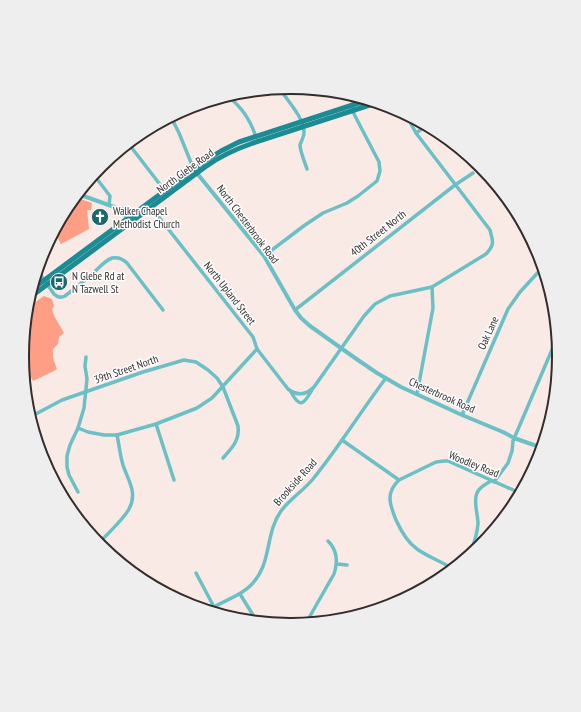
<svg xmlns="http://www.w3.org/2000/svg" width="581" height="712" font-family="'PT Sans Narrow',sans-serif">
<rect width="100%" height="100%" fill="#f9eae6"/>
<!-- green -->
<g fill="#fe9e85">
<polygon points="75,197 92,203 91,210 87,210 89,229 61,244 54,231 67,207"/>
<path d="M44 296 52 299 54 306 52 309C54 318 60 325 64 333L59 337 58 344 53 349V358L57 369 52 372 33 381 23 365 22 356 27 308Z"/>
</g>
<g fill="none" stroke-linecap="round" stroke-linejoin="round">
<!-- minor -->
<g stroke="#6bc0c6" stroke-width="3.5">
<path d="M280 89C287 100 305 119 304 133 304 137 301 141 300 145 300 151 305 163 307 169"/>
<path d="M228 96C242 108 250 119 256 137"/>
<polyline points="171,117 179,133 192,165 194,169"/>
<polyline points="416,133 426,126"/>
<polyline points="128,143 165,191"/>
<polyline points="94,175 110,196 109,205"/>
<path d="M151 207 253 337 257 349 288 389C297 396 306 395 314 387L364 316 375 304 390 296 432 287 486 254C495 244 493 242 490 230L416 133 411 124 407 115"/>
<polyline points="264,256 305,225 323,213 347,203 358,196 377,181 380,171 379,162 354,114 353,108 353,96"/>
<path d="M37 270 54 294C57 297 61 298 65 296 74 289 83 282 92 274 98 269 104 261 112 258 118 257 123 259 127 263L163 310"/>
<polyline points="295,310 455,185 473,173"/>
<path d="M291 392C300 409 304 404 312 390"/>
<polyline points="417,394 433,308 432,287"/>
<polyline points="28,411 32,416"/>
<polyline points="462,415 508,309 520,292 543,267"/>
<path d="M30 419 32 416 62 400 143 372 184 360 196 362 208 370 217 378 223 387 238 426C240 440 232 448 223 458"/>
<polyline points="156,424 174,480"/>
<polyline points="78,428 88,432 104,435 117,435 156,424 197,408 212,398 257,349"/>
<polyline points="342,440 399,480 436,462 444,461 448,461 520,493"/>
<path d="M399 480C385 493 390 505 396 520 401 531 407 542 417 549 428 557 441 561 453 569"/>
<polyline points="494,482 508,463 512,451 513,441 557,338"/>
<polyline points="78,492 69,475 67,467 67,456 70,445 78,428 84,408 87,379 85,366 86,357"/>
<path d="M99 543C107 534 123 520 129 509 138 493 128 480 123 465 120 455 119 444 117 435"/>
<path d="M470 554C474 544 477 535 478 524 478 514 473 501 477 493 479 487 486 484 491 481"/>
<polyline points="337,564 347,565"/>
<polyline points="196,573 214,607"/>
<polyline points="240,594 253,615 258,621"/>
<path d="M209 610C222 601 239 597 250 586 273 564 264 535 281 511 290 499 303 491 313 479 339 447 361 411 386 378"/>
<path d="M306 623 334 574C338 562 337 550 328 541"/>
</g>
<!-- tertiary -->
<g stroke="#6bc0c6" stroke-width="4">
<polyline points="196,172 264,256 295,310 301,318 310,326 355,358 377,373 401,387 462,415 503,432 514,438 534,445 542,446"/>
<polyline points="78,194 117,208 124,209 129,212 134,217"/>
<polyline points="117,208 130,220"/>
</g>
<!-- primary -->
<g stroke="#1c8c94" stroke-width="5">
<polyline points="31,290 205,161 221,151 239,142 368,100"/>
<path d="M29 298 205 167C220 156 236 149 253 143L376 103"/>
</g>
</g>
<!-- icons -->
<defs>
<symbol id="church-disc" viewBox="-11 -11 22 22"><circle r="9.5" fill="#1a676d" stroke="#fff"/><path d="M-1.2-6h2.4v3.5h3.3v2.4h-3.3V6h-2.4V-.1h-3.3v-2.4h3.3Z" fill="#fff"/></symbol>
<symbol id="bus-disc" viewBox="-11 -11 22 22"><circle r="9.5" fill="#1a676d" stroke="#fff"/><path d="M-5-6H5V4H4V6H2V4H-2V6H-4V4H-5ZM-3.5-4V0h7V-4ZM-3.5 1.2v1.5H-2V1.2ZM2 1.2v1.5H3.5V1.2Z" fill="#fff"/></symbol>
</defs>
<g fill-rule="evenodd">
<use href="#church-disc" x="90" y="207" width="20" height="20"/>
<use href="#bus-disc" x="49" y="272" width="20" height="20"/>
</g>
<g text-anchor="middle" stroke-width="3" stroke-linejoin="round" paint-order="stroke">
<!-- street labels -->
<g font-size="11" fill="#332d2c" stroke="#fff">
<text transform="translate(185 171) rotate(-36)" y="4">North Glebe Road</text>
<text transform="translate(248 224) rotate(53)" y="4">North Chesterbrook Road</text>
<text transform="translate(378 233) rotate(-38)" y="4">40th Street North</text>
<text transform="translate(230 293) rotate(52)" y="4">North Upland Street</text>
<text transform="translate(488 333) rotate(-66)" y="4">Oak Lane</text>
<text transform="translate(126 369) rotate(-19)" y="4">39th Street North</text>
<text transform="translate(442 395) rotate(24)" y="4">Chesterbrook Road</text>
<text transform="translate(474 464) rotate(22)" y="4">Woodley Road</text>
<text transform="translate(295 482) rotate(-48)" y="4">Brookside Road</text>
</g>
<!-- poi labels -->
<g font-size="11" fill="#332d2c" stroke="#fff" text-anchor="start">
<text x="113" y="215">Walker Chapel<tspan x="113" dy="13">Methodist Church</tspan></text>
<text x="72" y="280">N Glebe Rd at<tspan x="72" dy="13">N Tazwell St</tspan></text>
</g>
</g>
<!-- crop -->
<path d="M0 0H581V712H0ZM290 94H291A261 261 0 0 1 552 355V357A261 261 0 0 1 291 618H290A261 261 0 0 1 29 357V355A261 261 0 0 1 290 94Z" fill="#efeeee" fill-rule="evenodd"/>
<path fill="none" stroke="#332d2c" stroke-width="2" d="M290 94H291A261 261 0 0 1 552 355V357A261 261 0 0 1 291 618H290A261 261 0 0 1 29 357V355A261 261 0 0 1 290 94Z"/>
</svg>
